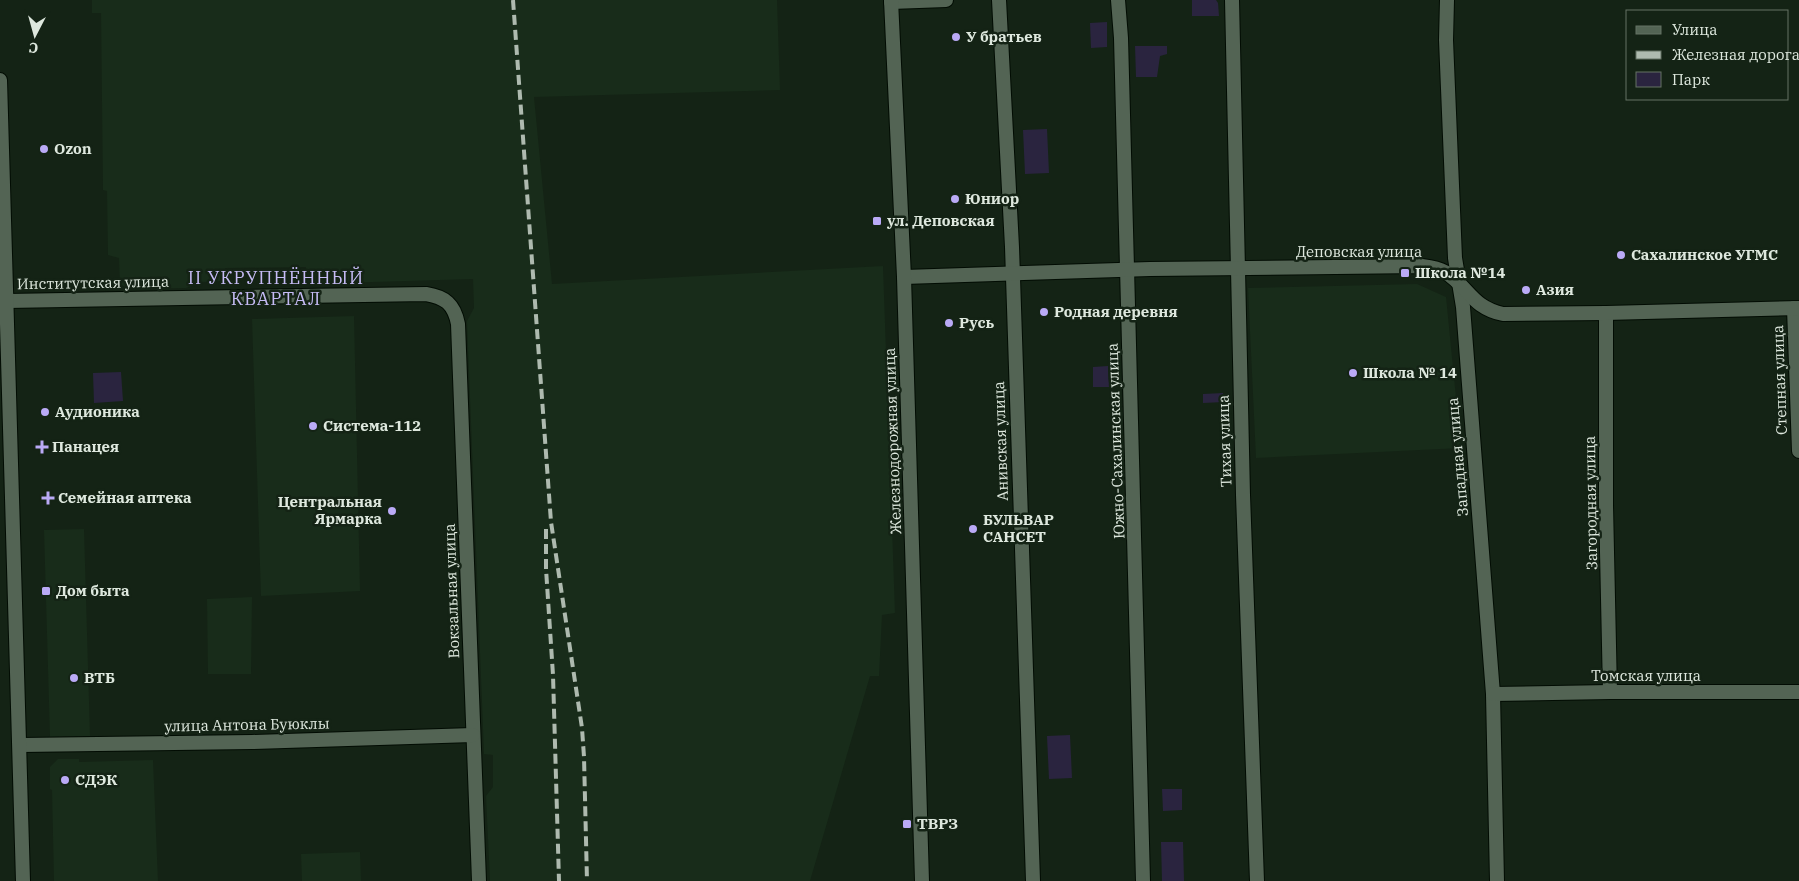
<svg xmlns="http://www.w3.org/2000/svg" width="1799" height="881" font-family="'IBM Plex Serif',serif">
<rect width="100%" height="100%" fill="#142315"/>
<!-- built -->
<g fill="#182c1a">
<polygon points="92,0 777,0 780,90 534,97 552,284 883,266 895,613 882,615 879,676 870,676 810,881 490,881 486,796 493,787 493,755 484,754 467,321 474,308 473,279 306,284 306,267 225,268 225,281 202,282 186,288 131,289 120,285 119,258 108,255 107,191 103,190 101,13 92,13"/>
<polygon points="1417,284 1446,297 1461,448 1256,458 1248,288"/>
<polygon points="354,316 360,591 261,596 252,319"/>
<polygon points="84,529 90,736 50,737 44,530"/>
<polygon points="252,597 251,674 208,674 207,599"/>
<polygon points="58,759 79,759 79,762 153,760 158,881 54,881 52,790 50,789 50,767"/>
<polygon points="360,852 361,881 302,881 301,854"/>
</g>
<!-- green -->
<g fill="#2a243f">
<polygon points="1192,0 1216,0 1218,3 1219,16 1192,16"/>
<polygon points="1107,22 1107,47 1091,48 1090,23"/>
<polygon points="1135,46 1167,46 1167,54 1160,56 1157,77 1136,77"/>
<polygon points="1047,129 1049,173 1025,174 1023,130"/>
<polygon points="1108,366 1109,387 1093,387 1093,367"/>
<polygon points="121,372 123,401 94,403 93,373"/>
<polygon points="1223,393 1224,402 1203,403 1203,394"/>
<polygon points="1070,735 1072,778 1049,779 1047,736"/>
<polygon points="1162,789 1182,789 1182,810 1163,811"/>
<polygon points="1161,842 1183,842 1184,881 1162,881"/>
</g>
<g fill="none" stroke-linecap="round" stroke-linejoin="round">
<defs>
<g id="minor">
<polyline points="999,0 1012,247 1033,881"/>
<polyline points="1118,0 1121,38 1143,881"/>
<polyline points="1232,0 1243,495 1257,881"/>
<polyline points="1447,0 1446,40 1455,258 1463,307 1493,694 1497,881"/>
<polyline points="891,2 946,0"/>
<path d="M7 301 426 294C445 297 454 304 458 324L479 881"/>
<polyline points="1794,308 1799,451"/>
<polyline points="1606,313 1606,505 1610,692"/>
<polyline points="1493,694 1610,692 1799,692"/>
<polyline points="21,745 252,742 473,735"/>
</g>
<path id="tertiary" d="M904 277 1150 269 1422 266C1430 267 1438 268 1445 272 1469 287 1471 307 1503 314L1606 313 1799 308"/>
<g id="secondary">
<polyline points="891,0 904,277 922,881"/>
<polyline points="0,80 23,881"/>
</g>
</defs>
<!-- minor casing -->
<use href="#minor" stroke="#020c03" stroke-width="16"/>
<!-- tertiary casing -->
<use href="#tertiary" stroke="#020c03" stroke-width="16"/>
<!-- secondary casing -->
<use href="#secondary" stroke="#020c03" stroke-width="16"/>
<!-- minor -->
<use href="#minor" stroke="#536454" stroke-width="14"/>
<!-- tertiary -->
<use href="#tertiary" stroke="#536454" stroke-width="14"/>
<!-- secondary -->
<use href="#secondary" stroke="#536454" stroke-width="14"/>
<!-- rail -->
<g stroke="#aebaaf" stroke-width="4" stroke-dasharray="10 5" stroke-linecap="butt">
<polyline points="513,0 551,522 582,728 584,757 587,881"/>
<polyline points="546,529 546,569 553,675 559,881"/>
</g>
</g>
<!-- markers -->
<g fill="#baaaf6" stroke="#142315" stroke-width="2">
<circle cx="956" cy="37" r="5"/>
<circle cx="44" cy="149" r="5"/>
<circle cx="955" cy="199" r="5"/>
<rect x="872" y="216" width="10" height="10" rx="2.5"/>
<circle cx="1621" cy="255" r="5"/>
<rect x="1400" y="268" width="10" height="10" rx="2.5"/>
<circle cx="1526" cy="290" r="5"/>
<circle cx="1044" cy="312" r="5"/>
<circle cx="949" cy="323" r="5"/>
<circle cx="1353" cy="373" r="5"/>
<circle cx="45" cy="412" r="5"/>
<circle cx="313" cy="426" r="5"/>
<path d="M39.5 439.5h5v5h5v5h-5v5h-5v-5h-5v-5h5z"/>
<path d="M45.5 490.5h5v5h5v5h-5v5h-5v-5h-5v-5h5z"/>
<circle cx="392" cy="511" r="5"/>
<circle cx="973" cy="529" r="5"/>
<rect x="41" y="586" width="10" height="10" rx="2.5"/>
<circle cx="74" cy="678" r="5"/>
<circle cx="65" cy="780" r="5"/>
<rect x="902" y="819" width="10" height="10" rx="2.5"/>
</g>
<g text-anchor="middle" stroke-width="5" stroke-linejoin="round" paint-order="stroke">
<!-- poi labels -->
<g font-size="15" font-weight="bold" fill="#dee8de" stroke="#142315" text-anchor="start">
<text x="966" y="42">У братьев</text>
<text x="54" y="154">Ozon</text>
<text x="965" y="204">Юниор</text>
<text x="887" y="226">ул. Деповская</text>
<text x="1631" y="260">Сахалинское УГМС</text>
<text x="1415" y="278">Школа №14</text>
<text x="1536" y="295">Азия</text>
<text x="1054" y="317">Родная деревня</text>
<text x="959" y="328">Русь</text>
<text x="1363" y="378">Школа № 14</text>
<text x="55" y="417">Аудионика</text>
<text x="323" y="431">Система-112</text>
<text x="52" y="452">Панацея</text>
<text x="58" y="503">Семейная аптека</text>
<text x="382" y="507" text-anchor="end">Центральная<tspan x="382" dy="17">Ярмарка</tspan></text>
<text x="983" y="525">БУЛЬВАР<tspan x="983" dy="17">САНСЕТ</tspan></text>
<text x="56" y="596">Дом быта</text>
<text x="84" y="683">ВТБ</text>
<text x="75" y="785">СДЭК</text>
<text x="917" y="829">ТВРЗ</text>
</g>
<!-- street labels -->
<g font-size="15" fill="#dee8de" stroke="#142315">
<text x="1359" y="257">Деповская улица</text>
<text transform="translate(93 283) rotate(-1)" y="5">Институтская улица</text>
<text transform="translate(1780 380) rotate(-92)" y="5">Степная улица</text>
<text transform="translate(893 441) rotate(-92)" y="5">Железнодорожная улица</text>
<text transform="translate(1001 441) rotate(-92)" y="5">Анивская улица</text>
<text transform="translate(1116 441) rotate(-92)" y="5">Южно-Сахалинская улица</text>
<text transform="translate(1225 441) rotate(-92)" y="5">Тихая улица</text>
<text transform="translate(1458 457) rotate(-95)" y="5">Западная улица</text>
<text transform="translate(1591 503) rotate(-91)" y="5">Загородная улица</text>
<text transform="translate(452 591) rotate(-92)" y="5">Вокзальная улица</text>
<text x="1646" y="681">Томская улица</text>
<text transform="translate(247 725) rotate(-1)" y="5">улица Антона Буюклы</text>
</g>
<!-- quarter labels -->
<g font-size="18" letter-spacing="1" fill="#c5bbf4" stroke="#142315">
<text x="276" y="284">II УКРУПНЁННЫЙ<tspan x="276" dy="21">КВАРТАЛ</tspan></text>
</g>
</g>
<!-- legend -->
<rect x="1626" y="10" width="162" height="90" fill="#142315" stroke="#657265"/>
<rect x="1636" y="26" width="25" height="8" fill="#536454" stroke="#657265"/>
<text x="1672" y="35" font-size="15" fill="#dee8de">Улица</text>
<rect x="1636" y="51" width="25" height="8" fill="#aebaaf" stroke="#657265"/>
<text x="1672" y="60" font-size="15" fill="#dee8de">Железная дорога</text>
<rect x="1636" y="72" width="25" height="15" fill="#2a243f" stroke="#657265"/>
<text x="1672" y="85" font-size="15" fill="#dee8de">Парк</text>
<!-- north arrow -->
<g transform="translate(35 35) rotate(186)" stroke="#142315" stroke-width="4" paint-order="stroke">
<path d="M0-4L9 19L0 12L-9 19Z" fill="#dee8de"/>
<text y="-8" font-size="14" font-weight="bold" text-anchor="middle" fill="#dee8de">С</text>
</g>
</svg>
